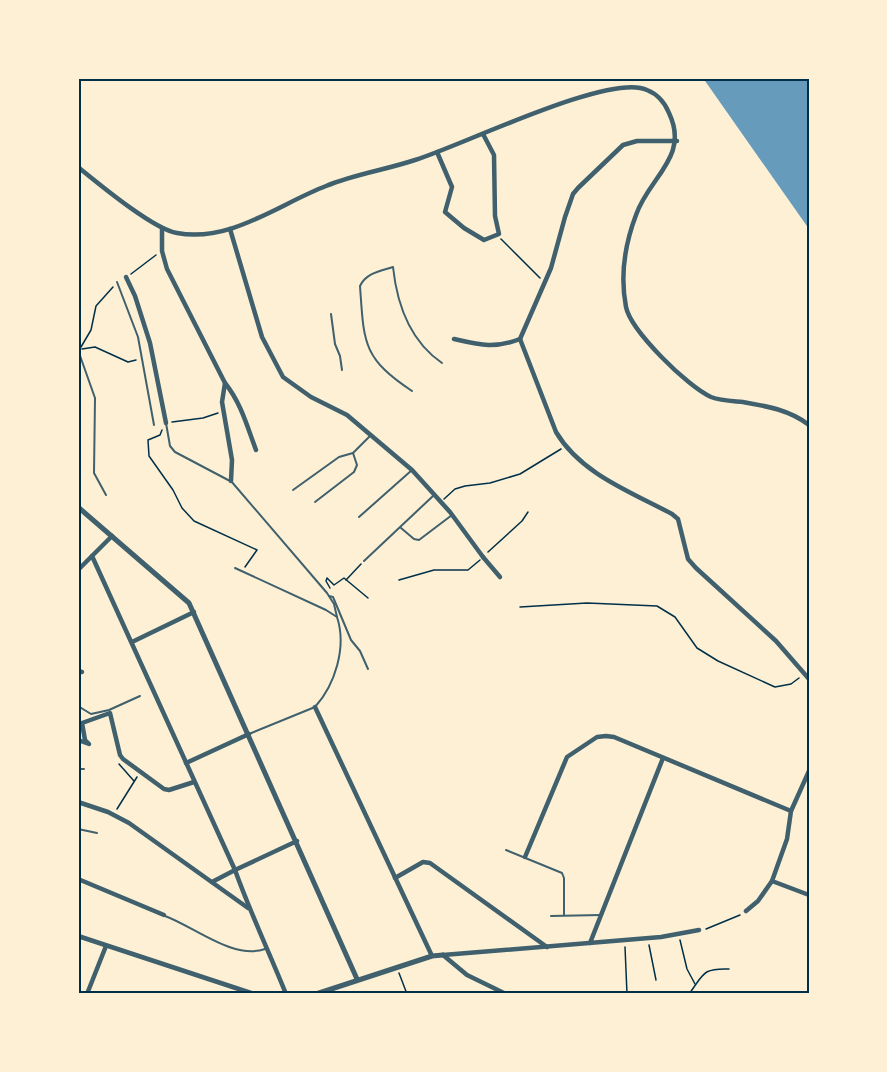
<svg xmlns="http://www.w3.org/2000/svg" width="887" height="1072" font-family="'Open Sans',sans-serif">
<rect width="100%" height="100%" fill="#fdf0d5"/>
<!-- water -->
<polygon fill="#669bbc" points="703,78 809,78 809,229"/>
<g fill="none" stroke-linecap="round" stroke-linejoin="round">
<!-- path -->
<g stroke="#003049" stroke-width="1.5">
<polyline points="501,239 540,278"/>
<polyline points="131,274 156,255"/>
<polyline points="81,347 91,330 96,306 113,287"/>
<polyline points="82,349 95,347 128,362 136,360"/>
<polyline points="172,422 203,418 218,413"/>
<polyline points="162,430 160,435 148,440 149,456 173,490 182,508 194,521 257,550 245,567"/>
<polyline points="444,499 455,489 465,486 490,483 520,474 561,449"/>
<polyline points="488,552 522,521 528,512"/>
<polyline points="346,580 361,564"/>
<polyline points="399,580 434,570 468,570 480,560"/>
<polyline points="330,588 326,581 327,578 334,585 344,578 368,598"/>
<polyline points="520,607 587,603 657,606 675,617 697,648 718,661 775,687 791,684 799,678"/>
<polyline points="119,764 134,781"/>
<polyline points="117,809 137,777"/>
<polyline points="706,929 740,915"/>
<polyline points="680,940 687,969 695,984"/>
<polyline points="649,945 656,980"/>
<polyline points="625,947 627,994"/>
<polyline points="399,973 407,994"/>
<path d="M689 994C704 974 702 968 729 969"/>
</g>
<!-- service -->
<g stroke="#3f606c" stroke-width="2">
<polyline points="117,282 138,337 154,425"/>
<polyline points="331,314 335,344 340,356 342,370"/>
<polyline points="78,350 95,398 94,473 106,495"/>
<path d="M412 391C362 358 364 342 360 286 366 273 380 271 393 267 397 305 410 341 442 363"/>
<polyline points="166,423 170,446 175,452 230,481"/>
<polyline points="231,481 327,593 334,604 337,617"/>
<polyline points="293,490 339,457 353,453 371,435"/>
<polyline points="315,502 354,472 357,465 353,453"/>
<polyline points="359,517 412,470"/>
<polyline points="401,528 414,539 419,540 452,515"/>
<polyline points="364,561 433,496"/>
<path d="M235 568 326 610 337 617C347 647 335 685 315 707L249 734"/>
<polyline points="329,596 333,597 351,640 360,651 368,669"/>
<polyline points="78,706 91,714 109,710 140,696"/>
<polyline points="78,769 84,769"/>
<polyline points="78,829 97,833"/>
<polyline points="506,850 562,873 564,878 564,915"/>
<path d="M165 916C195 927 233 960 265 949"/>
<polyline points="551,916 601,915"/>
</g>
<!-- minor -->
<g stroke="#3f606c" stroke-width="4.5">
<polyline points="437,152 452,187 445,212 464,228 484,240 499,234 495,216 494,155 483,134"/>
<path d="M78 167C99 184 153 229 177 233 230 243 279 204 326 186 355 174 385 170 415 160 459 147 610 72 647 90 657 94 665 103 669 113 690 157 649 177 636 215 625 244 620 276 626 307 631 331 688 387 711 397 721 401 732 401 743 402 766 406 790 410 809 425"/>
<path d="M162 229V251L167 269 225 383C241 403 247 426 256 450"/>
<polyline points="230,229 262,337 283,377 311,397 347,415 412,470 450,512 483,557"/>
<polyline points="126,277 135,296 150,343 166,423"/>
<path d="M454 339C480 345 494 349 520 339"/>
<path d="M520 339 556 432C581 474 631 492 672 514L678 519 688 559 696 568 776 641 809 679"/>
<polyline points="520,339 551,268 565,217 573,194 578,188 623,145 637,141 677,141"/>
<polyline points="225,383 222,402 232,460 231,481"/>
<path d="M92 556 235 870C250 912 269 952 286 994"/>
<polyline points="483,557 500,577"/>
<polyline points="78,570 112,536"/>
<polyline points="132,642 194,612"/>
<polyline points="78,671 82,672"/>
<polyline points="315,707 432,956"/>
<polyline points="78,740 89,744 85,740 82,723 110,713 120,755 123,759 164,789 169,790 194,782"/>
<polyline points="186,763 249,734"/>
<polyline points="78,802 108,812 129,823 248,908"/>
<polyline points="525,857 567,757 597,737 606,736 614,737 791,811"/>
<polyline points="395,878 423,862 430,863 547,947"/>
<polyline points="78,879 164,915"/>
<polyline points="772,881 809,895"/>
<polyline points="212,882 235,870 297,841"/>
<polyline points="746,911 758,901 772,881 787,839 791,811 809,771"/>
<polyline points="590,943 663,758"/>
<polyline points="443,955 661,937 699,930"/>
<polyline points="443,955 467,975 506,994"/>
<polyline points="87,994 106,946"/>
</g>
<!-- tertiary -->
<g stroke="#3f606c" stroke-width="5">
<polyline points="78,507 189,603 357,979"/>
<polyline points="78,936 254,994"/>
<polyline points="316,994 432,956 443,955"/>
</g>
</g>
<!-- border -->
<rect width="887" height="1072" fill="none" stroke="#fdf0d5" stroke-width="159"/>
<rect x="80" y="80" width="728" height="912" fill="none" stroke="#003049" stroke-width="2"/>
</svg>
